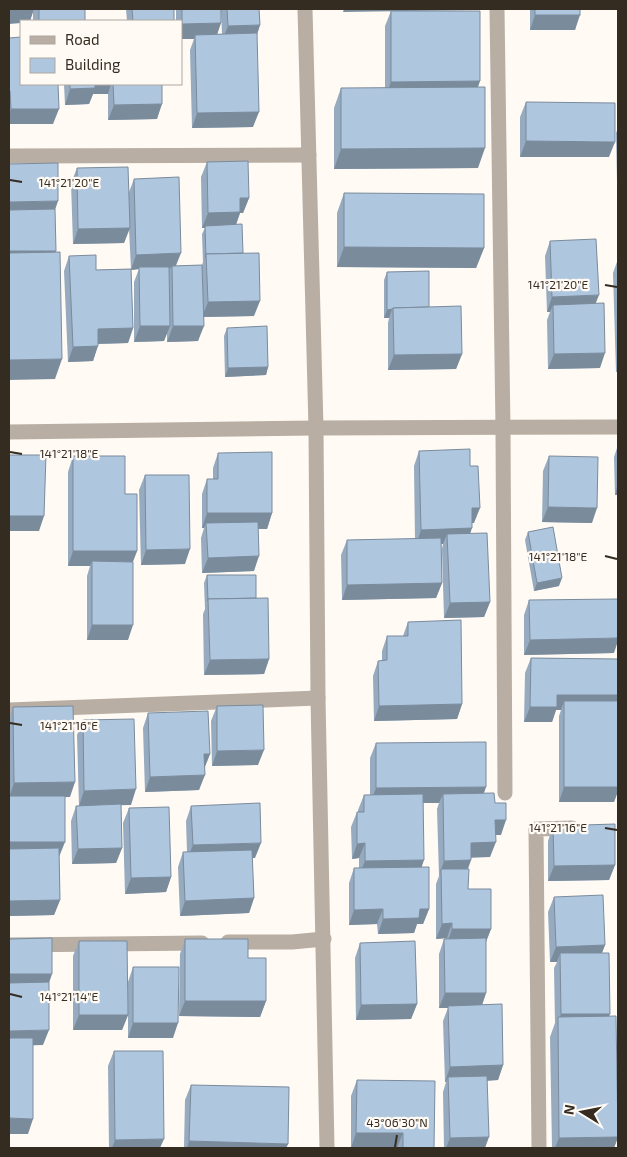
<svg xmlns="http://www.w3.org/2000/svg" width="627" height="1157" font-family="'Exo 2',sans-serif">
<rect width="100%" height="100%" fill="#fffaf4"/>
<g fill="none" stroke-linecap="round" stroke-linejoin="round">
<!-- minor -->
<g stroke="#b9aea3" stroke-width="15">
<polyline points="305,9 316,428 318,698 327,1148"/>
<polyline points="497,9 503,429 505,793"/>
<polyline points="9,156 309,155"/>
<polyline points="9,432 316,428 618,427"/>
<polyline points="9,710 318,698"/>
<polyline points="228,942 292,942 324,939"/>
<polyline points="9,945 202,943"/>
<polyline points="539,1148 536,829 572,828"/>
</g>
</g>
<!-- wall -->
<g fill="#96aac0">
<polygon points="9,9 85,9 85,21 33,21 33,11 30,21"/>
<polygon points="126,9 174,9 174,21 127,21"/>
<polygon points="176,9 221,9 217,34 222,34 221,9 259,9 260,25 257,35 253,127 192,128 190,50 194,39 181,39 181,21 176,21"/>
<polygon points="530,9 580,9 575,30 530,30"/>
<polygon points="391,11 478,87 478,168 334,169 334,108 341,88 385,88 385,26"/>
<polygon points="9,38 53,124 9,124"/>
<polygon points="64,84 162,84 157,119 108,120 108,94 93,94 89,104 65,105"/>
<polygon points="526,102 609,157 520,157 520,117"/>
<polygon points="618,128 618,228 616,133"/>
<polygon points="207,162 249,198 243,213 240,213 236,225 243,253 254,316 204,317 198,341 167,342 167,333 164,341 134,342 134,282 139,269 131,270 133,328 128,343 98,344 93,361 68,362 64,271 69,256 96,270 131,269 129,229 124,243 73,244 71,183 77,168 129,192 134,179 176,266 202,265 203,262 202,234 205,228 202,228 201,177"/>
<polygon points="344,193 484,248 476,268 337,267 337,213"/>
<polygon points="550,241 595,304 600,368 548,369 547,320 550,312 547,312 545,256"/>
<polygon points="618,259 618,372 616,372 613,273"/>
<polygon points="387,272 429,307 462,354 456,369 388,370 388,323 389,318 384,318 384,280"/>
<polygon points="227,328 268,367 266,375 225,377 224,336"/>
<polygon points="618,445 618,495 615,495 614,457"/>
<polygon points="419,451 470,466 474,523 472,523 470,533 490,602 484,617 444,618 442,549 443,544 441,544 442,583 436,598 342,600 341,555 347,540 415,539 414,466"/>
<polygon points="218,453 272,513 267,529 258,529 254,571 202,573 201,538 204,528 202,528 202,494 207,479 213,479 213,468"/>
<polygon points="73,456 125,494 137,551 133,562 128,640 87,640 87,576 90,566 68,566 68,472"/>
<polygon points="549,456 592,523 542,522 543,471"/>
<polygon points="145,475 185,564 141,565 139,490"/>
<polygon points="528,532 559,586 534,591 525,540"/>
<polygon points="207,575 256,598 269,659 264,674 204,675 203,614 205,609 204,583"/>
<polygon points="529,600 614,653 524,655 524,615"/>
<polygon points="408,622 462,704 457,719 374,721 373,676 378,661 382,661 382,651 387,636 403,636"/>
<polygon points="531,658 618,659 618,791 614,802 559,802 559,716 561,710 556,710 552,722 524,722 525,673"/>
<polygon points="217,706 258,765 212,766 211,721"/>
<polygon points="13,707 70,797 65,797 59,857 60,900 54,915 9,916 9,719"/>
<polygon points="148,713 210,754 204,769 199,790 145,792 143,728"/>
<polygon points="83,720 131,805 121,805 122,848 116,863 72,864 71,821 76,806 79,806 77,735"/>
<polygon points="376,743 484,793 495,803 501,835 495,835 490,857 471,857 471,860 468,869 468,889 491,929 486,942 486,993 482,1005 503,1065 498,1080 487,1081 485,1148 444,1148 443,1092 446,1082 445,1082 443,1021 448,1008 439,1008 439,954 444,939 447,938 436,939 436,884 439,876 437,809 439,803 423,803 422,868 429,909 423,924 417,924 414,933 378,934 377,924 349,925 349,883 354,868 359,868 359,858 352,859 351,827 357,812 358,812 358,810 364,795 370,795 370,758"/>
<polygon points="191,806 255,858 252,858 254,898 249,913 180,916 178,867 183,852 187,852 186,821"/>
<polygon points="129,808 171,877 166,892 125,894 123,823"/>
<polygon points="553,826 615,865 609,880 548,881 548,841"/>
<polygon points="554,897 605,945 602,953 609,1016 618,1137 614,1148 552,1148 550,1037 555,1023 554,968 557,962 550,962 548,912"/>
<polygon points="185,939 248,958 266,1001 260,1017 179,1016 180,954"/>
<polygon points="79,941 128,1015 122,1030 73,1030 73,956"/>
<polygon points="360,943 417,1004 411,1019 356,1020 355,958"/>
<polygon points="133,967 173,1038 128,1038 128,982"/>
<polygon points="114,1051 160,1148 109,1148 108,1066"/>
<polygon points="357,1080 434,1148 351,1148 351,1096"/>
<polygon points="191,1085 288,1144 286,1148 184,1148 185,1100"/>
</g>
<!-- shaded-wall -->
<g fill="#7a8b9c">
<polygon points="9,9 34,9 30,21 21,21 21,23 9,24"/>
<polygon points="344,9 474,9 473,10 343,12"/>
<polygon points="535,15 580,15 575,30 530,30"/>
<polygon points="221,23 216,38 195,35 194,39 181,39 181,27 182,24"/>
<polygon points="260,25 255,40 222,41 228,26"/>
<polygon points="480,81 475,96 385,97 391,82"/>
<polygon points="93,84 111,84 108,94 93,94 89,104 65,105 70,89"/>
<polygon points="162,104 157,119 108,120 114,105"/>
<polygon points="11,109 59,109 53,124 9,124 9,114"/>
<polygon points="259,112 253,127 192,128 197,113"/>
<polygon points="526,141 615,142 609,157 520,157"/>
<polygon points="485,148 478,168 334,169 341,149"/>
<polygon points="240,198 249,198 243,213 240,213 235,227 205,226 205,228 202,228 208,213"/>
<polygon points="58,201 53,216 9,217 9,202"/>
<polygon points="130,228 124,243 73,244 78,229"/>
<polygon points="344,247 484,248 476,268 337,267"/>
<polygon points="9,251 56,251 50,266 9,266"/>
<polygon points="181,253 175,268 172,266 171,268 139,269 139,267 139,269 131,270 136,255"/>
<polygon points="599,295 593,310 553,305 550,312 547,312 552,297"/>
<polygon points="260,301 254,316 202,317 208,302"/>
<polygon points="392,309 389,318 384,318 387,310"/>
<polygon points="140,326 170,326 164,341 134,342"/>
<polygon points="173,326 204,326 198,341 167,342"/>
<polygon points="133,328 128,343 92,344 98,329"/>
<polygon points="98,346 93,361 68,362 73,347"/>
<polygon points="605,353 600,368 548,369 554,354"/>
<polygon points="462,354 456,369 388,370 394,355"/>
<polygon points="62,359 55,379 9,380 9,360"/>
<polygon points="268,367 266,375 225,377 228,368"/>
<polygon points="618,484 618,495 615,495"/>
<polygon points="548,507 597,508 592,523 542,522"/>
<polygon points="472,508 480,508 474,523 466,523"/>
<polygon points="207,513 272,513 267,529 206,528 206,523 204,528 202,528"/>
<polygon points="9,516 44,516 39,531 9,531"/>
<polygon points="472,528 467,543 447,534 443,544 416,545 421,530"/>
<polygon points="190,549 185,564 141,565 146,550"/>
<polygon points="73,551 137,551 131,566 92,561 90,566 68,566"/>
<polygon points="259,556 254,571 202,573 208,558"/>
<polygon points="562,578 559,586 534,591 537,583"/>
<polygon points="442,583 436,598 342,600 347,585"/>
<polygon points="490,602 484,617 444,618 450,603"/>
<polygon points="92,625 133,625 128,640 87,640"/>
<polygon points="618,638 618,641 614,653 524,655 530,640"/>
<polygon points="269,659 264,674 204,675 210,660"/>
<polygon points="557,695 618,695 618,700 615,710 564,701 561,710 556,710 552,722 524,722 530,707"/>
<polygon points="462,704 457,719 374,721 379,706"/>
<polygon points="264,750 258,765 212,766 217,751"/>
<polygon points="204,754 210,754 204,769"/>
<polygon points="205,775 199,790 145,792 150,777"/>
<polygon points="75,782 70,797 9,798 14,783"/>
<polygon points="486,787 481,802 443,794 439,803 370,803 376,788"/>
<polygon points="564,787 618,787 618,791 614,802 559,802"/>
<polygon points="136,789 131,805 79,806 84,791"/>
<polygon points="495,820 506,820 501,835 490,835"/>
<polygon points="9,842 65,842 59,857 9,857"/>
<polygon points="496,842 490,857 465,858 471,843"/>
<polygon points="261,843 255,858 187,860 193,845"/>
<polygon points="365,843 359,858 352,859 357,844"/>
<polygon points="122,848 116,863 72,864 78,849"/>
<polygon points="424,860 419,875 359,876 365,861"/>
<polygon points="471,860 465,875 441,869 439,876 444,861"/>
<polygon points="615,865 609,880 548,881 554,866"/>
<polygon points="171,877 166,892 125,894 131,878"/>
<polygon points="254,898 249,913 180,916 185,901"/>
<polygon points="60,900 54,915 9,916 9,901"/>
<polygon points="383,909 377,924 349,925 354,910"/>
<polygon points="420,909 429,909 423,924 417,924 414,933 378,934 383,919"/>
<polygon points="452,923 447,938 436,939 442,924"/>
<polygon points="452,929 491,929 485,944 447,944"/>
<polygon points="605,945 599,960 560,953 557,962 550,962 556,947"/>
<polygon points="9,974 52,974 47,989 9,989"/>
<polygon points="445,993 486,993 481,1008 448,1006 448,1008 439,1008"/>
<polygon points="185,1001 266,1001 260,1017 179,1016"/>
<polygon points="417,1004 411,1019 356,1020 361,1005"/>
<polygon points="561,1014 610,1014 604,1029 558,1024"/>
<polygon points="79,1015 128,1015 122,1030 73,1030"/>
<polygon points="133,1023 178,1023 173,1038 128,1038"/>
<polygon points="49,1030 43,1045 9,1046 9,1031"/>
<polygon points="503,1065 498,1080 448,1082 448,1077 446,1082 445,1082 450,1067"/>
<polygon points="9,1118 33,1119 28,1134 9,1134"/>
<polygon points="356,1133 403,1133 397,1148 351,1148"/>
<polygon points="489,1137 485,1148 446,1148 450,1138"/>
<polygon points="618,1137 614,1148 555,1148 559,1138"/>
<polygon points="164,1139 160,1148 112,1148 115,1140"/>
<polygon points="189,1141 288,1144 286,1148 187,1148"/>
</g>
<!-- building -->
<g fill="#afc6df" stroke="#7a8b9c">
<rect x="39" y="9" width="46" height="12"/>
<polygon points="132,9 174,9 174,21 133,21"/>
<polygon points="182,9 221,9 221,23 182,24"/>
<polygon points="227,9 259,9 260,25 228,26"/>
<rect x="535" y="9" width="45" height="6"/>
<polygon points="391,11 480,11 480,81 391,82"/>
<polygon points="257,33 259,112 197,113 195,35"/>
<polygon points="21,37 21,84 58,84 59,109 11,109 10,91 9,91 9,38"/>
<polygon points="70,84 95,84 95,88 70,89"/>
<polygon points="113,84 162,84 162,104 114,105"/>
<polygon points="485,87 485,148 341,149 341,88"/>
<polygon points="526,102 615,103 615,142 526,141"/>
<polygon points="248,161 249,198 240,198 240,212 208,213 207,162"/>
<polygon points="58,163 58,201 9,202 9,164"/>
<polygon points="128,167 130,228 78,229 77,168"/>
<polygon points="179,177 181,253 136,255 134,179"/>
<polygon points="344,193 484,194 484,248 344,247"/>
<polygon points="55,209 56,251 9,251 9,210"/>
<polygon points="242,224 243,253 206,254 206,258 205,226"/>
<polygon points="596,239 599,295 552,297 550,241"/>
<polygon points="60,252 62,359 9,360 9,253"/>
<polygon points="259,253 260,301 208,302 206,254"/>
<polygon points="96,255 96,270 131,269 133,328 98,329 98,346 73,347 69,256"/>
<polygon points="202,265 204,326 173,326 172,266"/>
<polygon points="139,267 169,267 170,326 140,326"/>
<polygon points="429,271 429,307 393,308 392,309 387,310 387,272"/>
<polygon points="604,303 605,353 554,354 553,305"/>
<polygon points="461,306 462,354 394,355 393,308"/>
<polygon points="267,326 268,367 228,368 227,328"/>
<polygon points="470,449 470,466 478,466 480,508 472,508 472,528 421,530 419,451"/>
<polygon points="272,452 272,513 207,513 207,479 218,479 218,453"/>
<polygon points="9,455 46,455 44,516 9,516"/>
<polygon points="73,456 125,456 125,494 137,494 137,551 73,551"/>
<polygon points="549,456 598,457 597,508 548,507"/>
<polygon points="145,475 189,475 190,549 146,550"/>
<polygon points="258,522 259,556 208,558 206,523"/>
<polygon points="553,527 562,578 537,583 528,532"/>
<polygon points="487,533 490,602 450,603 447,534"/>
<polygon points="441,538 442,583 347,585 347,540"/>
<polygon points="92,561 133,562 133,625 92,625"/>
<polygon points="207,575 256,575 256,598 208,599 208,601"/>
<polygon points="268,598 269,659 210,660 208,599"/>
<polygon points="618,599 618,638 530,640 529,600"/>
<polygon points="461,620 462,704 379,706 378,661 387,660 387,636 408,636 408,622"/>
<polygon points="531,658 618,659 618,695 557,695 557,707 530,707"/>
<rect x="564" y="701" width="54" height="86"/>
<polygon points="263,705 264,750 217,751 217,706"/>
<polygon points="73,706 75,782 14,783 13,707"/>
<polygon points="208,711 210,754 204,754 205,775 150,777 148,713"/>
<polygon points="134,719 136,789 84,791 83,720"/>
<polygon points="486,742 486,787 376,788 376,743"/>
<polygon points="494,793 495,803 506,803 506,820 495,820 496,842 471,843 471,860 444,861 443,794"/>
<polygon points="423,794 424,860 365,861 365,843 357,844 357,812 364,812 364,795"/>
<rect x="9" y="796" width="56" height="46"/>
<polygon points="260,803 261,843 193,845 191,806"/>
<polygon points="121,804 122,848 78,849 76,806"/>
<polygon points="169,807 171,877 131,878 129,808"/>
<polygon points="615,824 615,865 554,866 553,826"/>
<polygon points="59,848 60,900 9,901 9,849"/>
<polygon points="252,850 254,898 185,901 183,852"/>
<polygon points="429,867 429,909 420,909 419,918 383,919 383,909 354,910 354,868"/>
<polygon points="441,869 469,869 468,889 491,889 491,929 452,929 452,923 442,924"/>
<polygon points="603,895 605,945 556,947 554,897"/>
<polygon points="52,938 52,974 9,974 9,939"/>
<polygon points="486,938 486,993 445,993 444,939"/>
<polygon points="185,939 248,939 248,958 266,958 266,1001 185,1001"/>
<polygon points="79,941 127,941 128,1015 79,1015"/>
<polygon points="415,941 417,1004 361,1005 360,943"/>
<polygon points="560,953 609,953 610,1014 561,1014"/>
<polygon points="133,967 179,967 178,1023 133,1023"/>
<polygon points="49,982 49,1030 9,1031 9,983"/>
<polygon points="502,1004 503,1065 450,1067 448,1006"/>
<polygon points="616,1016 618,1137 559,1138 558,1017"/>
<polygon points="9,1038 33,1038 33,1119 9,1118"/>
<polygon points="114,1051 163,1051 164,1139 115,1140"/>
<polygon points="487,1076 489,1137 450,1138 448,1077"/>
<polygon points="357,1080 435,1081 434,1148 403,1148 403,1133 356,1133"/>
<polygon points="191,1085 289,1087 288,1144 189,1141"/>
</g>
<!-- ticks -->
<path fill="none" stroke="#342b21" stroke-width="2" d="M10 180 22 182M605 285 617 287M10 452 22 454M605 556 617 559M10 723 22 725M605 828 617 830M10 994 22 997M395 1147 397 1135"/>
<g font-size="12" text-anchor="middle" fill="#342b21" stroke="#fffaf4" stroke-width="4.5" stroke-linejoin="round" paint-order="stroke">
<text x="69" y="187">141°21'20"E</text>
<text x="558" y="289">141°21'20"E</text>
<text x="69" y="458">141°21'18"E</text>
<text x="558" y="561">141°21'18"E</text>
<text x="69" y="730">141°21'16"E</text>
<text x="558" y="832">141°21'16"E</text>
<text x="69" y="1001">141°21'14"E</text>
<text x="397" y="1127">43°06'30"N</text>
</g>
<!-- border -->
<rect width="627" height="1157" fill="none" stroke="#342b21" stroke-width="20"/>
<!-- legend -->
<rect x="20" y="20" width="162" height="65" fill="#fffaf4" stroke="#aea7a0"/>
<rect x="30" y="36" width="25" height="8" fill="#b9aea3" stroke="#aea7a0"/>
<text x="65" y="45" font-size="15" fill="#342b21">Road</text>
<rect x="30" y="58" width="25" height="15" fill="#afc6df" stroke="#aea7a0"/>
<text x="65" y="70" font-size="15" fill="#342b21">Building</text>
<!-- north arrow -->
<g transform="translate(582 1112) rotate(280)" stroke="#fffaf4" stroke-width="4" paint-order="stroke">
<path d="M0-4L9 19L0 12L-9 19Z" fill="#342b21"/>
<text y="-8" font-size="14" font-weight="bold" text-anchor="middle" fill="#342b21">N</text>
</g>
</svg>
